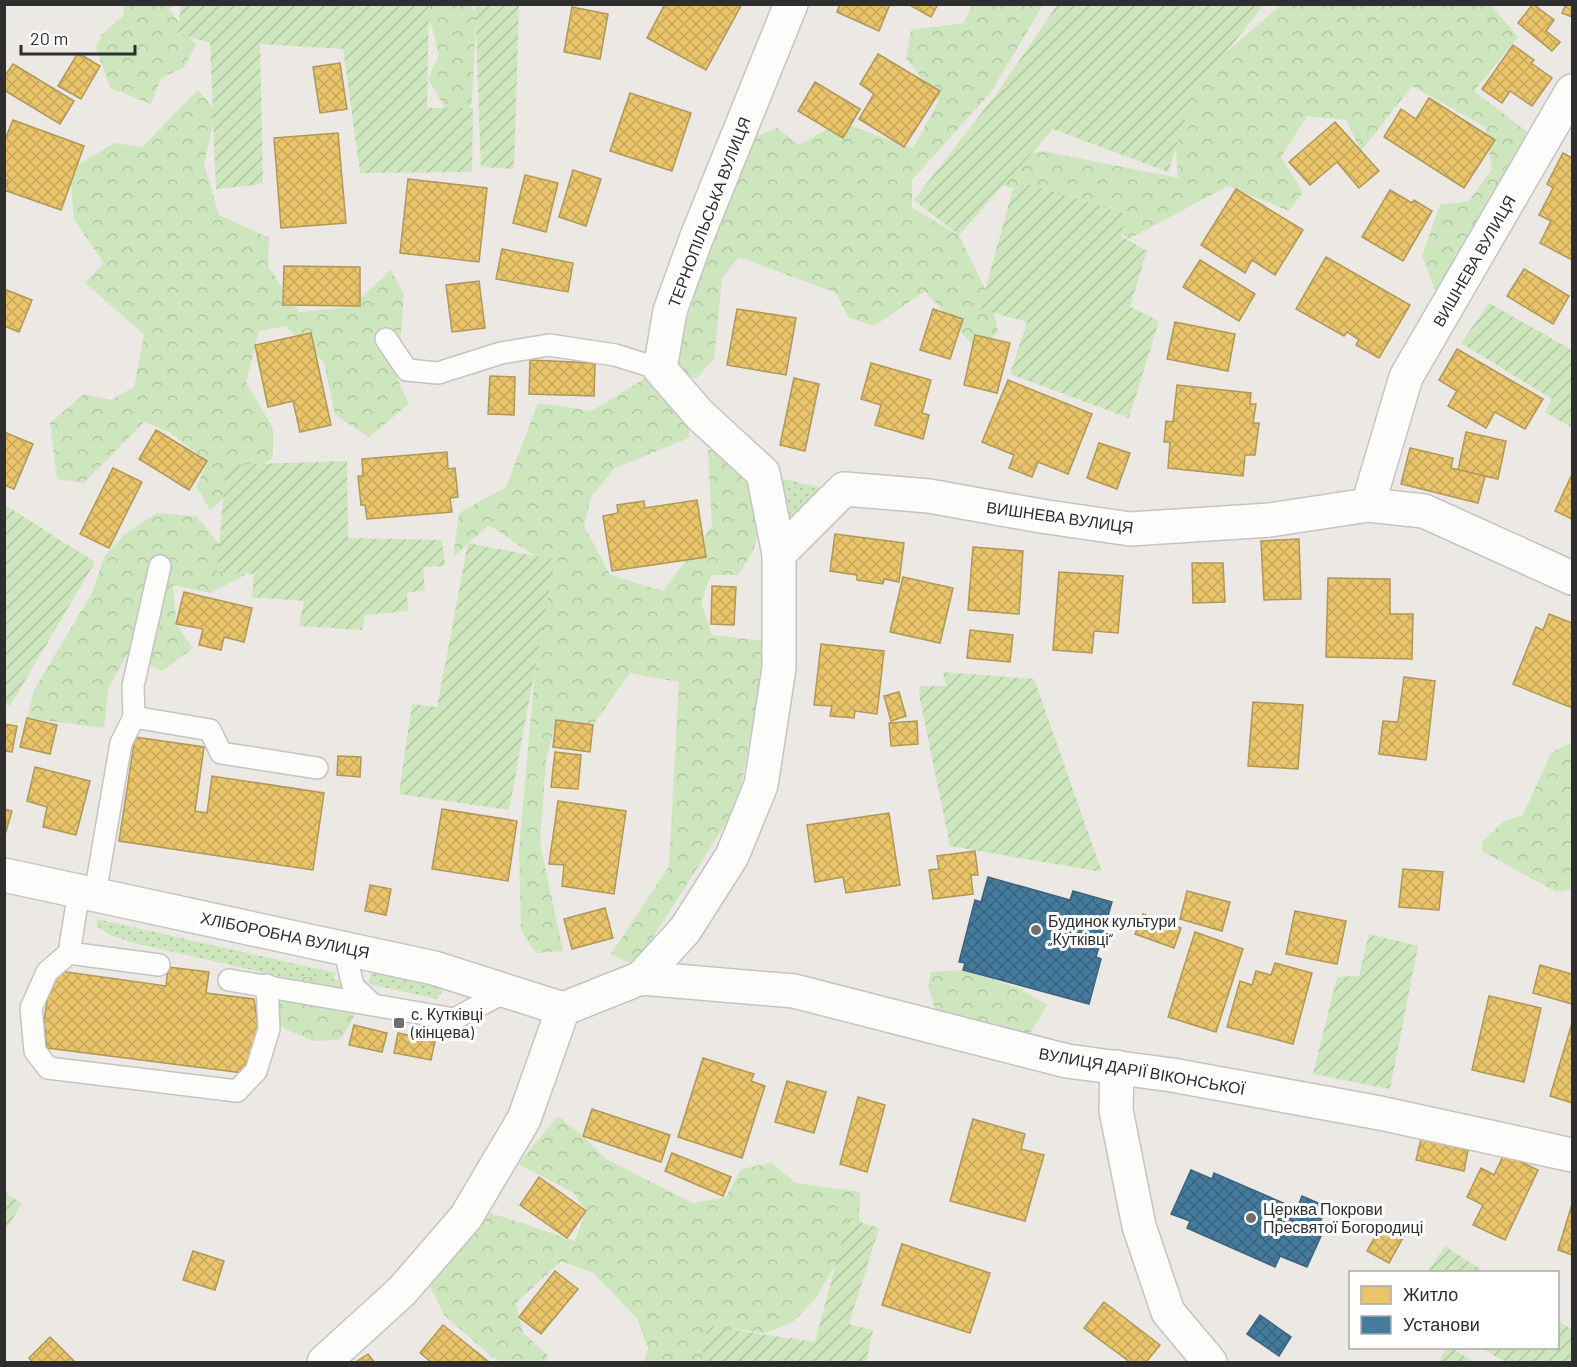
<svg xmlns="http://www.w3.org/2000/svg" width="1577" height="1367" font-family="Barlow,sans-serif">
<defs>
<pattern id="grass-dots" width="8" height="8" patternUnits="userSpaceOnUse" patternTransform="scale(1.5)"><rect width="8" height="8" fill="#cee6be"/><path d="M2 2h.1M6 6h.1" fill="none" stroke="#b1c6a4" stroke-width="1.8" stroke-linecap="round"/></pattern>
<pattern id="forest-crowns" width="20" height="18" patternUnits="userSpaceOnUse" patternTransform="scale(1.5)"><rect width="20" height="18" fill="#cee6be"/><path d="M2 6a3 3 0 1 1 6 0M12 15a3 3 0 1 1 6 0" fill="none" stroke="#b1c6a4"/></pattern>
<pattern id="garden-furrows" width="10" height="10" patternUnits="userSpaceOnUse" patternTransform="scale(1.5)"><rect width="10" height="10" fill="#cee6be"/><path d="M-1 1l2-2M0 10L10 0M9 11l2-2" fill="none" stroke="#b1c6a4"/></pattern>
<pattern id="homes-cross-hatch" width="8" height="8" patternUnits="userSpaceOnUse" patternTransform="scale(1.5)"><rect width="8" height="8" fill="#e9c46a"/><path d="M0 0l8 8M0 8l8-8" fill="none" stroke="#c8a95c"/></pattern>
<pattern id="public-cross-hatch" width="8" height="8" patternUnits="userSpaceOnUse" patternTransform="scale(1.5)"><rect width="8" height="8" fill="#457b9d"/><path d="M0 0l8 8M0 8l8-8" fill="none" stroke="#3a6580"/></pattern>
</defs>
<rect width="100%" height="100%" fill="#ece8e4"/>
<!-- grass -->
<g fill="url(#grass-dots)">
<polygon points="780,478 827,489 787,534"/>
<polygon points="97,919 336,973 331,988 134,943 110,935 97,926"/>
<polygon points="371,970 438,984 442,991 437,999 369,984"/>
</g>
<!-- forest -->
<g fill="url(#forest-crowns)">
<polygon points="125,4 176,5 169,9 196,45 184,67 161,78 151,104 110,88 96,47 102,34 123,16"/>
<polygon points="420,5 472,5 476,19 472,103 455,125 428,79 439,55 432,27"/>
<polygon points="972,5 1043,5 991,92 912,180 912,208 959,235 993,305 998,332 977,350 925,291 874,326 848,317 836,293 739,257 722,278 714,359 696,379 672,367 705,262 752,138 777,128 799,145 839,122 913,148 939,101 906,58 911,30 964,23"/>
<polygon points="1281,5 1491,5 1518,37 1474,91 1530,134 1467,259 1435,290 1422,256 1440,205 1469,201 1492,169 1485,127 1412,86 1361,151 1346,120 1307,116 1281,157 1303,192 1289,211 1228,186 1129,239 1082,205 1000,185 999,159 1043,151 1178,178 1173,110 1189,84"/>
<polygon points="198,90 216,111 204,164 219,215 269,238 268,266 299,312 351,307 391,270 404,295 397,378 409,404 369,437 335,415 324,362 285,326 259,331 246,382 273,428 273,457 210,510 197,487 207,461 169,432 144,422 84,483 57,479 50,423 84,394 111,400 134,387 144,334 85,283 104,263 74,220 70,170 114,143 142,147"/>
<polygon points="660,369 689,384 689,438 615,468 591,497 584,526 610,575 663,591 712,526 708,450 736,449 755,470 761,524 753,551 738,575 711,575 701,602 712,635 767,641 738,804 635,966 611,954 669,866 679,682 630,673 593,725 556,720 546,761 540,843 563,951 536,953 521,931 519,849 543,581 534,555 489,525 453,557 459,513 506,487 538,403 592,411"/>
<polygon points="157,513 196,516 245,575 210,593 173,585 176,624 193,648 162,671 127,655 108,689 104,728 27,718 34,690 92,593 104,557 125,534"/>
<polygon points="1572,742 1572,889 1556,892 1482,851 1483,841 1504,821 1523,815 1551,753"/>
<polygon points="963,970 1019,988 1047,1005 1030,1033 937,1015 928,986 931,972"/>
<path d="M284 977H320L350 982C364 1005 354 1020 339 1040L314 1041 285 1029 275 1022 276 990Z"/>
<polygon points="558,1116 583,1136 606,1159 693,1203 726,1197 741,1169 771,1163 796,1183 860,1192 859,1223 816,1298 794,1321 766,1333 735,1329 709,1348 707,1362 644,1362 648,1348 637,1318 593,1273 561,1261 516,1303 523,1333 547,1354 546,1362 502,1362 491,1356 444,1315 430,1286 488,1212 575,1241 586,1211 574,1193 518,1164"/>
</g>
<!-- garden -->
<g fill="url(#garden-furrows)">
<polygon points="181,4 429,5 427,108 473,108 472,172 360,173 343,49 260,44 263,184 216,189 210,43 178,33"/>
<polygon points="475,5 519,5 514,169 481,167"/>
<polygon points="1057,5 1264,5 1194,92 1168,172 1053,129 959,235 914,200 1000,89"/>
<polygon points="1020,182 1126,214 1121,236 1147,251 1130,307 1159,321 1129,418 1010,374 1027,322 980,309 1012,192"/>
<polygon points="1489,303 1572,350 1572,428 1545,412 1552,399 1461,343"/>
<polygon points="347,461 348,538 442,540 445,566 423,567 425,590 407,593 408,611 365,615 362,630 299,626 304,601 252,597 254,574 217,572 226,465"/>
<polygon points="5,505 95,562 10,706 4,704"/>
<polygon points="468,543 555,560 509,810 399,794 412,704 437,707"/>
<polygon points="943,672 1034,679 1102,872 950,846 919,695 920,686 946,686"/>
<polygon points="1369,934 1418,946 1390,1089 1313,1074 1337,977 1359,976"/>
<polygon points="5,1192 22,1204 5,1230"/>
<polygon points="848,1218 879,1228 849,1324 873,1330 866,1362 701,1362 708,1326 815,1342"/>
<polygon points="1445,1246 1485,1272 1427,1272"/>
<polygon points="1558,1320 1572,1330 1572,1362 1505,1362 1482,1348 1558,1348"/>
<polygon points="1446,1348 1452,1348 1474,1362 1439,1362"/>
</g>
<!-- homes -->
<g fill="url(#homes-cross-hatch)" stroke="#b19758" stroke-width="1.5">
<polygon points="665,4 742,4 706,70 647,38"/>
<polygon points="840,4 890,4 879,31 837,12"/>
<polygon points="908,4 938,4 931,17"/>
<polygon points="1533,4 1554,20 1546,31 1560,42 1552,51 1518,23"/>
<polygon points="1566,4 1572,4 1572,17 1562,13"/>
<polygon points="572,7 608,14 600,59 564,52"/>
<polygon points="1513,45 1534,60 1531,63 1552,78 1532,106 1510,91 1502,103 1482,89"/>
<polygon points="78,53 100,66 81,99 58,86"/>
<polygon points="878,54 940,91 904,147 859,119 874,94 860,84"/>
<polygon points="340,63 347,109 320,113 313,67"/>
<polygon points="13,64 74,101 60,124 4,90 4,77"/>
<polygon points="815,82 860,109 843,138 798,111"/>
<polygon points="630,93 691,113 672,171 610,151"/>
<polygon points="1429,98 1495,140 1464,188 1384,137 1401,109 1416,119"/>
<polygon points="13,120 84,146 61,210 4,190 8,181 4,180 4,142"/>
<polygon points="1335,122 1379,171 1359,188 1337,162 1310,185 1289,162"/>
<polygon points="338,133 346,223 281,228 274,138"/>
<polygon points="1563,153 1572,158 1572,260 1540,243 1551,221 1539,215 1553,188 1547,184"/>
<polygon points="573,170 601,179 586,226 559,217"/>
<polygon points="525,175 558,183 546,232 513,223"/>
<polygon points="408,179 487,188 479,262 400,253"/>
<polygon points="1236,189 1303,230 1275,275 1252,260 1245,273 1201,245"/>
<polygon points="1390,190 1412,203 1414,200 1432,211 1403,261 1362,237"/>
<polygon points="502,249 573,263 568,292 496,279"/>
<polygon points="1326,257 1410,305 1379,358 1356,345 1359,340 1347,332 1344,336 1296,309"/>
<polygon points="1200,260 1255,294 1239,321 1183,287"/>
<polygon points="284,266 360,267 360,306 283,305"/>
<polygon points="1524,269 1569,296 1553,324 1507,296"/>
<polygon points="479,281 485,328 452,332 446,285"/>
<polygon points="4,289 32,300 19,332 4,326"/>
<polygon points="737,309 796,318 786,375 727,365"/>
<polygon points="933,309 963,319 950,359 920,350"/>
<polygon points="1175,322 1235,334 1228,371 1167,359"/>
<polygon points="311,333 331,425 300,432 293,401 268,407 255,345"/>
<polygon points="975,335 1010,343 997,393 964,385"/>
<polygon points="1457,349 1543,399 1525,429 1495,412 1486,428 1448,406 1457,391 1439,380"/>
<polygon points="530,360 595,363 594,396 529,394"/>
<polygon points="871,363 931,380 922,413 929,415 923,439 875,425 881,405 861,399"/>
<polygon points="490,376 515,377 514,415 488,414"/>
<polygon points="794,378 819,384 805,451 780,445"/>
<polygon points="1008,380 1092,414 1068,474 1038,462 1032,477 1009,468 1014,455 982,442"/>
<polygon points="1177,385 1251,393 1250,404 1256,404 1253,423 1259,423 1255,455 1245,455 1243,476 1168,468 1170,442 1164,442 1166,421 1173,422"/>
<polygon points="156,430 207,461 189,490 139,459"/>
<polygon points="4,432 33,444 14,489 4,485"/>
<polygon points="1466,432 1506,441 1498,479 1458,470"/>
<polygon points="1099,443 1130,453 1117,489 1087,478"/>
<polygon points="1410,448 1453,458 1451,468 1485,476 1478,503 1401,484"/>
<polygon points="447,452 448,469 455,468 458,497 450,498 452,512 367,519 365,505 361,505 358,476 363,476 362,459"/>
<polygon points="113,468 142,482 109,548 80,534"/>
<polygon points="1572,474 1572,519 1555,511"/>
<polygon points="697,500 706,557 612,571 603,516 618,513 617,505 644,501 645,508"/>
<polygon points="835,534 904,543 899,582 884,579 883,584 857,580 857,575 830,571"/>
<polygon points="1299,539 1301,599 1264,600 1261,541"/>
<polygon points="973,547 1023,551 1019,614 968,610"/>
<polygon points="1192,563 1223,563 1225,602 1193,603"/>
<polygon points="1059,572 1123,576 1118,633 1094,631 1092,653 1053,650"/>
<polygon points="903,577 953,588 940,643 890,632"/>
<polygon points="1328,578 1390,579 1390,614 1413,614 1412,659 1326,657"/>
<polygon points="712,586 736,587 734,625 711,624"/>
<polygon points="184,592 252,608 244,642 224,637 221,650 199,645 203,629 176,624"/>
<polygon points="1549,614 1572,623 1572,708 1513,684 1536,627 1543,630"/>
<polygon points="970,630 1013,635 1010,662 967,658"/>
<polygon points="821,644 884,651 877,714 855,711 854,718 830,716 832,706 814,705"/>
<polygon points="1404,677 1435,681 1426,760 1379,754 1383,721 1398,722"/>
<polygon points="899,692 906,716 891,721 884,696"/>
<polygon points="1253,702 1303,705 1298,769 1248,766"/>
<polygon points="27,718 57,725 50,754 20,747"/>
<polygon points="556,720 593,725 590,752 553,747"/>
<polygon points="917,721 918,744 891,746 889,723"/>
<polygon points="4,724 17,726 12,752 4,751"/>
<polygon points="135,737 204,747 195,811 207,813 212,776 324,793 313,870 119,841"/>
<polygon points="555,752 581,755 578,789 551,787"/>
<polygon points="338,756 361,757 360,777 337,775"/>
<polygon points="35,767 90,781 76,835 43,827 47,807 27,801"/>
<polygon points="558,801 626,811 614,894 562,886 564,865 549,864"/>
<polygon points="4,809 12,811 4,838"/>
<polygon points="442,809 517,821 508,881 432,869"/>
<polygon points="889,813 900,885 846,893 843,877 815,882 807,825"/>
<polygon points="975,851 978,875 971,875 973,894 933,899 929,870 939,869 937,856"/>
<polygon points="1403,869 1443,872 1439,910 1399,907"/>
<polygon points="370,885 391,889 386,915 365,911"/>
<polygon points="1187,891 1230,902 1222,931 1180,919"/>
<polygon points="605,908 613,938 572,949 564,919"/>
<polygon points="1295,911 1346,921 1337,964 1286,954"/>
<polygon points="1143,914 1181,928 1174,948 1135,934"/>
<polygon points="1195,932 1243,949 1216,1032 1168,1017"/>
<polygon points="1275,963 1312,973 1293,1044 1227,1027 1240,981 1252,985 1256,971 1271,975"/>
<polygon points="1540,965 1572,974 1572,1004 1533,993"/>
<polygon points="168,967 209,972 206,993 254,999 258,1025 256,1048 243,1073 47,1048 44,1021 48,995 60,971 166,986"/>
<polygon points="1489,996 1541,1008 1524,1082 1472,1070"/>
<polygon points="1572,1023 1572,1103 1550,1096"/>
<polygon points="354,1025 387,1033 382,1052 349,1045"/>
<polygon points="398,1033 435,1041 431,1060 394,1053"/>
<polygon points="703,1058 754,1074 751,1081 765,1086 742,1158 678,1137"/>
<polygon points="787,1081 826,1092 814,1133 775,1122"/>
<polygon points="858,1097 885,1105 867,1172 840,1164"/>
<polygon points="592,1109 670,1135 661,1162 583,1136"/>
<polygon points="973,1119 1025,1134 1021,1149 1044,1155 1025,1221 950,1201"/>
<polygon points="1421,1139 1468,1150 1464,1171 1416,1160"/>
<polygon points="672,1153 731,1177 723,1196 665,1171"/>
<polygon points="1504,1154 1538,1170 1505,1240 1473,1225 1483,1205 1467,1197 1481,1168 1494,1175"/>
<polygon points="539,1177 586,1211 567,1238 520,1205"/>
<polygon points="1572,1204 1572,1255 1558,1250"/>
<polygon points="1382,1224 1404,1236 1389,1263 1367,1251"/>
<polygon points="902,1244 990,1273 970,1333 882,1305"/>
<polygon points="193,1251 224,1261 215,1290 183,1280"/>
<polygon points="555,1271 578,1289 541,1334 519,1317"/>
<polygon points="1104,1302 1160,1345 1146,1362 1130,1362 1084,1328"/>
<polygon points="443,1325 489,1362 431,1362 420,1353"/>
<polygon points="50,1337 75,1362 33,1362 29,1358"/>
<polygon points="368,1354 374,1362 356,1362"/>
</g>
<!-- public -->
<g fill="url(#public-cross-hatch)" stroke="#3e647c" stroke-width="1.5">
<polygon points="988,877 1070,900 1073,891 1112,902 1096,957 1101,959 1089,1004 963,970 965,963 959,962 975,900 981,902"/>
<polygon points="1191,1170 1212,1179 1214,1173 1297,1209 1302,1196 1327,1207 1315,1233 1321,1236 1307,1267 1280,1256 1275,1267 1187,1228 1190,1221 1171,1214"/>
<polygon points="1260,1315 1291,1337 1279,1356 1247,1334"/>
</g>
<g fill="none" stroke-linecap="round" stroke-linejoin="round">
<defs>
<g id="service">
<polyline points="386,339 407,370 438,373 501,353 549,345 615,355 660,369"/>
<polyline points="134,717 133,686 160,566"/>
<polyline points="95,894 121,743 134,717 210,730 221,753 317,768"/>
<polyline points="344,948 353,986 372,1004"/>
<polyline points="69,953 79,891"/>
<polyline points="159,965 69,953 47,972 31,1008 35,1051 48,1068 237,1091 256,1071 269,1029 267,985"/>
<polyline points="229,980 454,1019 507,991"/>
</g>
<g id="minor">
<polyline points="1572,91 1406,377 1368,505 1424,511 1572,578"/>
<polyline points="779,554 844,489 929,496 1041,516 1130,529 1270,520 1368,505"/>
<polyline points="4,875 434,968 563,1009"/>
<polyline points="641,978 794,991 1067,1061 1172,1075 1380,1113 1572,1155"/>
<polyline points="1117,1067 1116,1110 1139,1226 1168,1312 1210,1362"/>
<polyline points="324,1362 402,1291 466,1217 524,1119 563,1009 641,978 685,930 732,856 761,785 779,668 779,554 763,473 700,415 660,369 670,311 696,239 791,4"/>
</g>
</defs>
<!-- service casing -->
<use href="#service" stroke="#c5c4c5" stroke-width="24"/>
<!-- minor casing -->
<use href="#minor" stroke="#c5c4c5" stroke-width="36"/>
<!-- service -->
<use href="#service" stroke="#fcfcfb" stroke-width="21"/>
<!-- minor -->
<use href="#minor" stroke="#fcfcfb" stroke-width="33"/>
</g>
<!-- markers -->
<g fill="#706f6e" stroke="#fff" stroke-width="2">
<circle cx="1036" cy="930" r="6"/>
<rect x="393" y="1017" width="12" height="12" rx="3"/>
<circle cx="1251" cy="1218" r="6"/>
</g>
<g text-anchor="middle" stroke-width="6" stroke-linejoin="round" paint-order="stroke">
<!-- street labels -->
<g font-size="16" fill="#2e2e2e" stroke="#fff">
<text transform="translate(709 212) rotate(-69)" y="6">ТЕРНОПІЛЬСЬКА ВУЛИЦЯ</text>
<text transform="translate(1474 261) rotate(-60)" y="6">ВИШНЕВА ВУЛИЦЯ</text>
<text transform="translate(1060 517) rotate(8)" y="6">ВИШНЕВА ВУЛИЦЯ</text>
<text transform="translate(285 935) rotate(12)" y="6">ХЛІБОРОБНА ВУЛИЦЯ</text>
<text transform="translate(1142 1071) rotate(10)" y="6">ВУЛИЦЯ ДАРІЇ ВІКОНСЬКОЇ</text>
</g>
<!-- poi labels -->
<g font-size="16" fill="#2e2e2e" stroke="#fff" text-anchor="start">
<text x="1048" y="927">Будинок культури<tspan x="1048" dy="18">„Кутківці“</tspan></text>
<text x="411" y="1020">с. Кутківці<tspan x="411" dy="18">(кінцева)</tspan></text>
<text x="1263" y="1215">Церква Покрови<tspan x="1263" dy="18">Пресвятої Богородиці</tspan></text>
</g>
</g>
<!-- border -->
<rect width="1577" height="1367" fill="none" stroke="#2e2e2e" stroke-width="12"/>
<!-- legend -->
<rect x="1349" y="1271" width="210" height="78" fill="#ffffff" stroke="#ababab" stroke-width="1.5"/>
<rect x="1361" y="1286" width="30" height="18" fill="#e9c46a" stroke="#ababab" stroke-width="1.5"/>
<text x="1403" y="1301" font-size="18" fill="#2e2e2e">Житло</text>
<rect x="1361" y="1316" width="30" height="18" fill="#457b9d" stroke="#ababab" stroke-width="1.5"/>
<text x="1403" y="1331" font-size="18" fill="#2e2e2e">Установи</text>
<!-- scale -->
<path d="M21 45v9h114v-9" fill="none" stroke="#2e2e2e" stroke-width="3"/>
<text x="30" y="45" font-size="18" fill="#2e2e2e" stroke="#ffffff" stroke-width="4.5" paint-order="stroke">20 m</text>
</svg>
